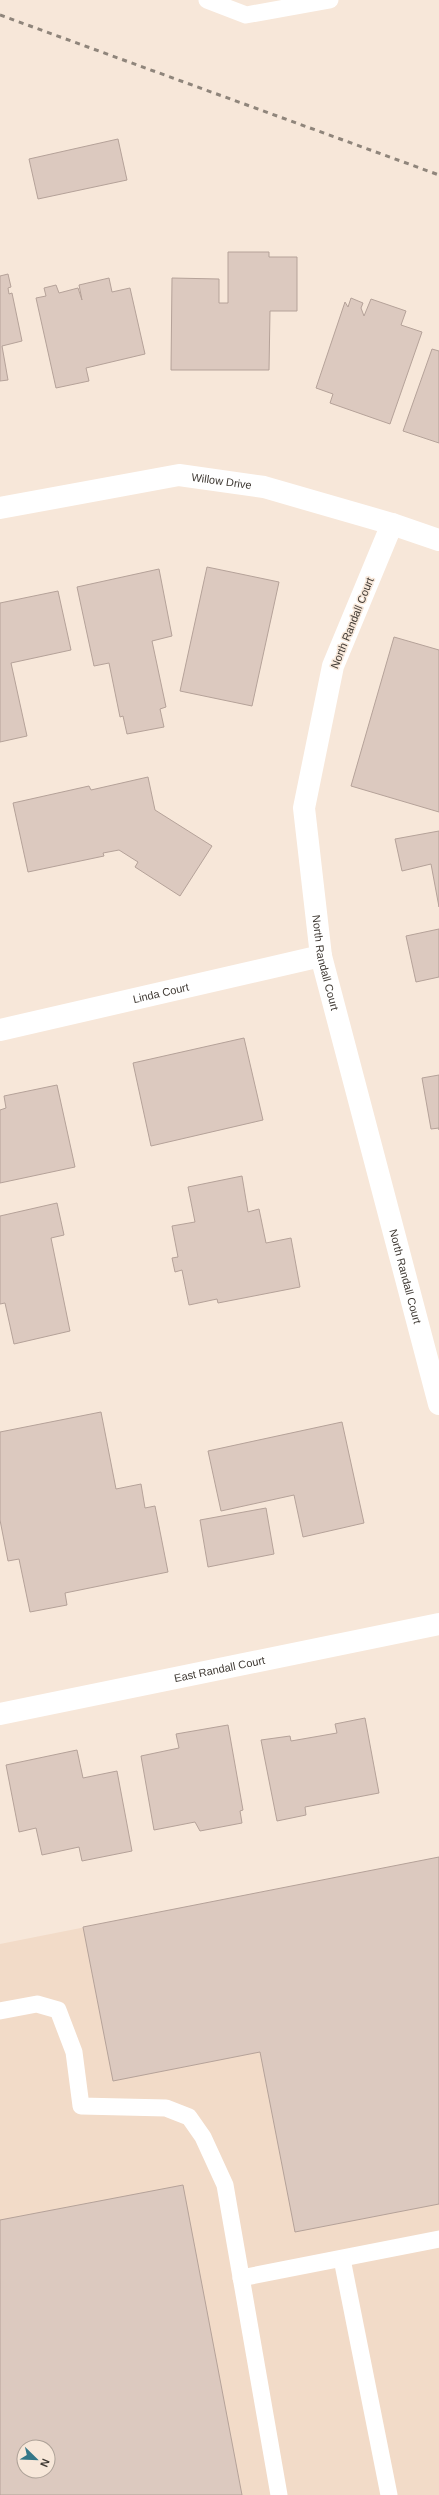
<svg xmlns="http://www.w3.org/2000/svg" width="439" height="2495" font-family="Arial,sans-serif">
<rect width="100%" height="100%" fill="#f7e7d9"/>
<!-- built -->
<path fill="#f2dbc8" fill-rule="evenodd" d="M439 1857V2495H0V1944ZM24 2447H48V2471H24Z"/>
<!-- building -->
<g fill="#dcc9bf" stroke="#b5a299" fill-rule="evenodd">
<polygon points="118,139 127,180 38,199 29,159"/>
<polygon points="228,252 269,252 269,257 297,257 297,311 270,311 269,370 171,370 172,278 219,279 219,303 228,303"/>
<polygon points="8,274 11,287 8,288 9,294 12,293 22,341 2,346 8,380 0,381 0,276"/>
<polygon points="109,278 112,292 130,288 145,354 86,368 89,381 56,388 36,298 46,296 44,288 56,285 59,293 78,288 82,300 79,285"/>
<polygon points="351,298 363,303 361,308 364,316 371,299 406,311 401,325 422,332 390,424 330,403 333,394 316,388 345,302 348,307"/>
<polygon points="432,349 439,351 439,443 403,431"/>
<polygon points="207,567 279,582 252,706 180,691"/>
<polygon points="159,569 172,636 152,641 166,707 160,709 164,727 127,734 123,716 120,717 109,663 94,666 77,587"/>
<polygon points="58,591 71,650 11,663 27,736 0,742 0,603"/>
<polygon points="394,637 439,650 439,812 351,786"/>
<polygon points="148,777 155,810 212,846 180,896 135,867 138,862 119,850 103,853 104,856 28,872 13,803 89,786 91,790"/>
<polygon points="439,831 439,907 431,864 402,871 395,839"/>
<polygon points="439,929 439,977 416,982 406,936"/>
<polygon points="244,1038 263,1120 151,1146 133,1063"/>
<polygon points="439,1075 439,1130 439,1128 431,1129 422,1078"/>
<polygon points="57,1085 75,1167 0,1183 0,1110 6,1108 4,1096"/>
<polygon points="242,1176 248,1212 259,1209 266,1243 291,1238 300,1287 218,1303 217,1299 189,1305 182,1270 175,1272 172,1258 178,1257 172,1226 195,1222 188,1187"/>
<polygon points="57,1203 64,1235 51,1238 70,1331 14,1344 5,1303 0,1304 0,1216"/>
<polygon points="101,1412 116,1489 141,1484 145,1508 155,1506 168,1572 65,1593 67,1605 30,1612 19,1559 8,1561 0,1520 0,1432"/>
<polygon points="342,1422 364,1523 303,1537 294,1495 221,1511 208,1451"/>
<polygon points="266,1508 274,1554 208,1567 200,1520"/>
<polygon points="365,1718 379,1793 305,1807 306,1815 277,1821 261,1740 290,1736 291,1741 337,1733 335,1724"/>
<polygon points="228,1725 243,1810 240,1811 242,1823 200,1831 195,1822 154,1830 141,1756 179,1748 176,1734"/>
<polygon points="77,1750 83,1778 117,1771 132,1851 82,1861 79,1847 42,1855 36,1828 19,1832 6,1765"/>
<polygon points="439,1857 439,2204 295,2232 260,2052 113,2081 83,1927"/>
<path d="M183 2185 242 2495H0V2220ZM24 2447H48V2471H24Z"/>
</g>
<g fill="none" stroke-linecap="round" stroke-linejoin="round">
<!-- lane -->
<g stroke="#fff" stroke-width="17">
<polyline points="207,0 246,15 330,0"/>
<polyline points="0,2011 37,2004 58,2010 74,2052 81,2106 166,2108 189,2117 203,2137 225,2185 279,2495"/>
<polyline points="342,2259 389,2495"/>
<polyline points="241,2278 439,2239"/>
</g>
<!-- street -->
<g stroke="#fff" stroke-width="22">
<path id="s1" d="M0 508 179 475 264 487 392 524 439 540"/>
<path id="s2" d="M392 524 333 666 304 808 321 956 439 1404"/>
<path id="s3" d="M0 1030 321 956"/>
<path id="s4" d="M0 1714 439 1624"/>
</g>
<!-- rail -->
<polyline stroke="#8f857b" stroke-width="3" stroke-dasharray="5 5" stroke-linecap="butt" points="0,15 439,175"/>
</g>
<g text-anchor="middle" stroke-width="3" stroke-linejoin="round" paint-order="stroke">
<!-- street labels -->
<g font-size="11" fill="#3f3933" stroke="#f7e7d9">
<text dy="4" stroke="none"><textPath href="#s1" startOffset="225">Willow Drive</textPath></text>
<text transform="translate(352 623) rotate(-68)" y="4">North Randall Court</text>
<text dy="4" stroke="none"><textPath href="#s2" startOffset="455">North Randall Court</textPath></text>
<text dy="4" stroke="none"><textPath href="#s3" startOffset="165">Linda Court</textPath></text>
<text dy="4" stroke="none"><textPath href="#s2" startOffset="779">North Randall Court</textPath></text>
<text dy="4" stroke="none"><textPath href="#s4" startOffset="224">East Randall Court</textPath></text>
</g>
</g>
<!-- north arrow -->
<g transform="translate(36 2459) rotate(113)"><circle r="19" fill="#f7e7d9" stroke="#ada197"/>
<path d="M0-3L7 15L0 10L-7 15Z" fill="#347788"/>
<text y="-6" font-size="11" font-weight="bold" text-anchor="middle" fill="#3f3933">N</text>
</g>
</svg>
